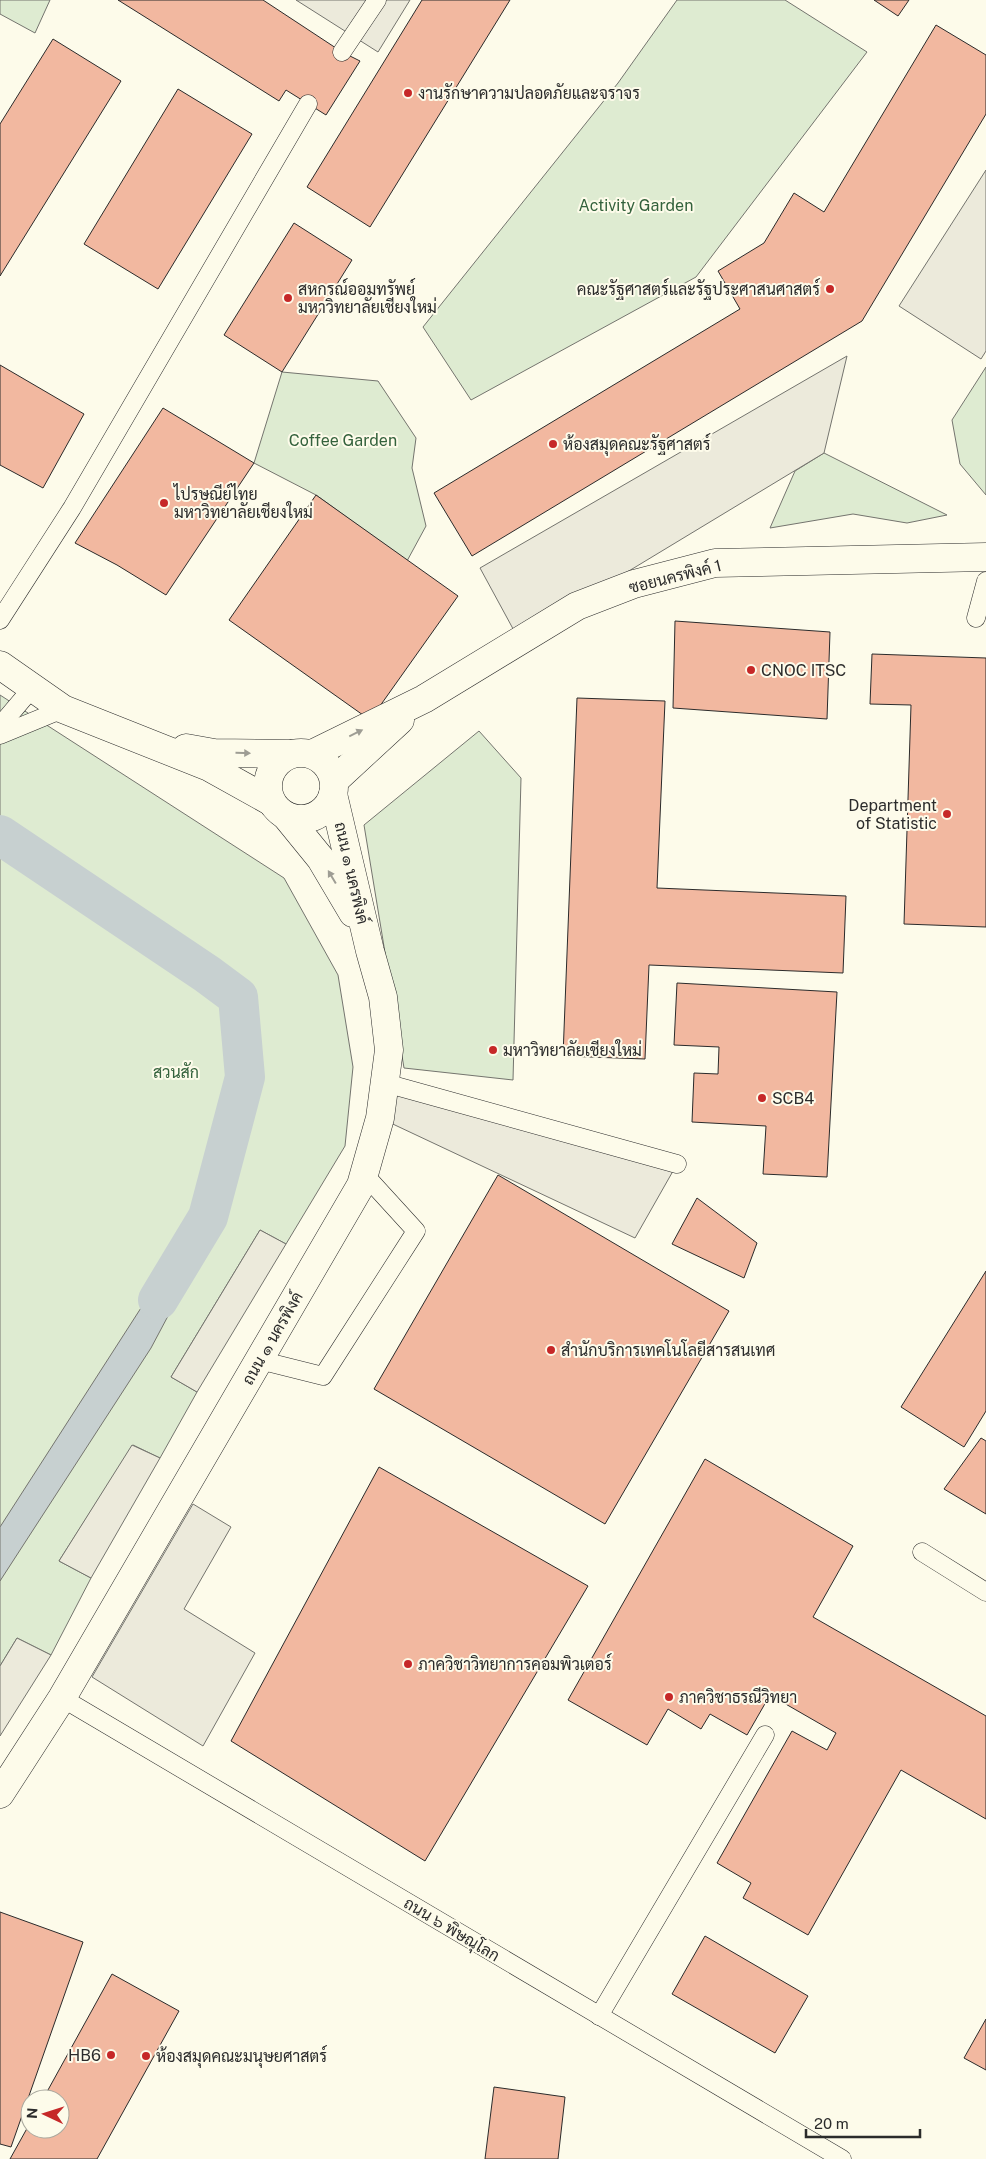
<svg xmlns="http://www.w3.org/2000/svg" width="986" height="2159" font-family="'Public Sans',Sarabun,sans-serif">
<rect width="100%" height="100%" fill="#fdfbea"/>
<!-- green -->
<g fill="#deebd1" stroke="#74746e">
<polygon points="0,0 50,0 35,33 0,14"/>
<polygon points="677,0 785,0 867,52 696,277 471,400 423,327 618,83"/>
<polygon points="986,367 986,495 960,464 952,420"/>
<polygon points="282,372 378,381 416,438 412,468 426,526 407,561 316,495 254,463"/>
<polygon points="824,453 947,515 907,523 853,514 770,528 795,471"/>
<polygon points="0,695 284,878 338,975 353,1067 345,1146 286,1244 260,1230 171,1377 197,1392 160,1458 133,1445 59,1561 91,1578 51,1655 17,1638 0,1666"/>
<polygon points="479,731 521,778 513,1080 404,1068 364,825"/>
</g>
<!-- parking -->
<g fill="#eceadb" stroke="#74746e">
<polygon points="296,0 410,0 378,52"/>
<polygon points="986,170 986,351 981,359 899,306"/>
<polygon points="847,356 824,453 518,638 480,568"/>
<polygon points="385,1083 677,1164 635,1238 380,1118"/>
<polygon points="260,1230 286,1244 197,1392 171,1377"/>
<polygon points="132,1445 160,1458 91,1578 59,1561"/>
<polygon points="193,1504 231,1527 184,1609 255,1653 203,1746 92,1677"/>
<polygon points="17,1638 51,1655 0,1736 0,1666"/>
</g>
<!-- water -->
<polygon fill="#c7d0d0" stroke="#74746e" points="177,1252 202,1252 151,1348 0,1581 0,1527"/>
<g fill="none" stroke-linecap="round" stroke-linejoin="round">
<!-- canal -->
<polyline stroke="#c7d0d0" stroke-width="40" points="0,835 207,974 238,997 245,1077 208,1217 158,1300"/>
</g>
<!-- building -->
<g fill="#f2b8a0" stroke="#2b2b2b">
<polygon points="118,0 263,0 342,52 360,61 326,115 286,90 279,101"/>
<polygon points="422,0 510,0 370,227 307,187"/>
<polygon points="874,0 909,0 898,16"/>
<polygon points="936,25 986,55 986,114 862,321 472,556 434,493 740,309 718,271 764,243 794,193 824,212"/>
<polygon points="53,39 121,81 0,276 0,124"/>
<polygon points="178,89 252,134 158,289 84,244"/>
<polygon points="294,223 352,260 282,372 224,335"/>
<polygon points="0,365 84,414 43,488 0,465"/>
<polygon points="163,408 254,463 166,595 117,565 75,543"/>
<polygon points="316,495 458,596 370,720 229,620"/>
<polygon points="675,621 830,632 827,719 673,708"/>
<polygon points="872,654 986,658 986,927 904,924 911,705 870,704"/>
<polygon points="577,698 665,701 657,888 846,896 843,973 649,965 645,1059 563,1056"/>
<polygon points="677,983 837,992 827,1177 763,1174 766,1126 692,1122 694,1073 718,1074 719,1047 674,1045"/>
<polygon points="498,1175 729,1311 605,1524 374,1389"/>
<polygon points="697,1198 757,1243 744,1278 672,1244"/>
<polygon points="986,1271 986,1411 964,1447 901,1407"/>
<polygon points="981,1438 986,1441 986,1514 944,1489"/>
<polygon points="705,1459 853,1546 813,1617 986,1716 986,1819 901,1770 808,1935 743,1898 751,1883 717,1863 792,1731 827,1750 836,1733 770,1695 747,1735 710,1714 701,1729 668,1709 647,1745 568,1700"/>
<polygon points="379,1467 588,1586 425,1861 231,1741"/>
<polygon points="0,1912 83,1942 11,2147 0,2144"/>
<polygon points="705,1936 808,1996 775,2053 672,1994"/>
<polygon points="112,1974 179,2011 97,2159 10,2159 30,2123 30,2129 60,2129 60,2099 43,2099"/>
<polygon points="986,2019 986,2070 964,2058"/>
<polygon points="494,2087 565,2097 558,2159 485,2159"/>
</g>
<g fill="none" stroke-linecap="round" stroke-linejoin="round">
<defs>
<g id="lane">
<polyline points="342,52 377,0"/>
<polyline points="976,618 986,581"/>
<polyline points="0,620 72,508 308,104"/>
<polyline points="0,726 33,687 25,682"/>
<polyline points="0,735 63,709 58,705"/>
<polyline points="385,1083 677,1164"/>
<polyline points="259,1360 323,1376 416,1231 364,1174"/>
<polyline points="922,1552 986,1592"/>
<polyline points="62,1698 842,2159"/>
<polyline points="599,2016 765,1735"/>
</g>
<g id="street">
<polyline points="0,665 63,709 209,767 270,801"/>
<polyline points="186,748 214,753 290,754"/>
<circle cx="301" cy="786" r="33"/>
<polyline points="312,754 424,699 577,606 634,584 715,563 986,557"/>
<polyline points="335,780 400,720"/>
<polyline points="286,816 321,859 353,913"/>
<polyline points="0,1794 62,1698 361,1185 380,1118 389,1050 383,997 370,951 333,794"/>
</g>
</defs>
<!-- lane casing -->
<use href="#lane" stroke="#2b2b2b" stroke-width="19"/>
<!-- street casing -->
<use href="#street" stroke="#2b2b2b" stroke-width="29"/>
<!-- lane -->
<use href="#lane" stroke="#fdfbea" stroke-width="18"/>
<!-- street -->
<use href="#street" stroke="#fdfbea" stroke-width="28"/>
</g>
<!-- one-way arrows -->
<defs><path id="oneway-solid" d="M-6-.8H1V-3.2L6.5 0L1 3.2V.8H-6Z" transform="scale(1.25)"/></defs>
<g fill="#9e9d94">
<use href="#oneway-solid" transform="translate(356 733) rotate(-26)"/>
<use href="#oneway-solid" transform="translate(243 753) rotate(1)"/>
<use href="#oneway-solid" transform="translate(332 877) rotate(-121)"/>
</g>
<!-- markers -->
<g fill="#c62828" stroke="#fdfbea" stroke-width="2">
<circle cx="408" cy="93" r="5"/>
<circle cx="830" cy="289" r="5"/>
<circle cx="288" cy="298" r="5"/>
<circle cx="553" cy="444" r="5"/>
<circle cx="164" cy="503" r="5"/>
<circle cx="751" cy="670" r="5"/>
<circle cx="947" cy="814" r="5"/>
<circle cx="493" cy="1050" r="5"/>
<circle cx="762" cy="1098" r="5"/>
<circle cx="551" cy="1350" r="5"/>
<circle cx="408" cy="1664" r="5"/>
<circle cx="669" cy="1697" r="5"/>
<circle cx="111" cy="2055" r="5"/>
<circle cx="146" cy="2056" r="5"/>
</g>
<g text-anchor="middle" stroke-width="4" stroke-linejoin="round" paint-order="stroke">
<!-- poi labels -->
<g font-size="16" fill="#2b2b2b" stroke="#fdfbea" text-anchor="start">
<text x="418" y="99">งานรักษาความปลอดภัยและจราจร</text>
<text x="298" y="295">สหกรณ์ออมทรัพย์<tspan x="298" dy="18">มหาวิทยาลัยเชียงใหม่</tspan></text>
<text x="820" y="295" text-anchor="end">คณะรัฐศาสตร์และรัฐประศาสนศาสตร์</text>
<text x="563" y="450">ห้องสมุดคณะรัฐศาสตร์</text>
<text x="174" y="500">ไปรษณีย์ไทย<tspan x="174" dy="18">มหาวิทยาลัยเชียงใหม่</tspan></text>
<text x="761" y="676">CNOC ITSC</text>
<text x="937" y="811" text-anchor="end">Department<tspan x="937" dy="18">of Statistic</tspan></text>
<text x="503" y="1056">มหาวิทยาลัยเชียงใหม่</text>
<text x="772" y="1104">SCB4</text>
<text x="561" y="1356">สำนักบริการเทคโนโลยีสารสนเทศ</text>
<text x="418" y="1670">ภาควิชาวิทยาการคอมพิวเตอร์</text>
<text x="679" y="1703">ภาควิชาธรณีวิทยา</text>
<text x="101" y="2061" text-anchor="end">HB6</text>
<text x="156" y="2062">ห้องสมุดคณะมนุษยศาสตร์</text>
</g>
<!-- park labels -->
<g font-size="16" fill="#34623c" stroke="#fdfbea">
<text x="636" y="211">Activity Garden</text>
<text x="343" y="446">Coffee Garden</text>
<text x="176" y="1078">สวนสัก</text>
</g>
<!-- street labels -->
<g font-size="16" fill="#2b2b2b" stroke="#fdfbea">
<text transform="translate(675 576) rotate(-14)" y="6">ซอยนครพิงค์ 1</text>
<text transform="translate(352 873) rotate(77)" y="6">ถนน ๑ นครพิงค์</text>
<text transform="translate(272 1338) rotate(-60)" y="6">ถนน ๑ นครพิงค์</text>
<text transform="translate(452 1929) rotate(31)" y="6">ถนน ๖ พิษณุโลก</text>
</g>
</g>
<!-- north arrow -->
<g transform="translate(45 2114) rotate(274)"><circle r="24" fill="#fdfbea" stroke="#a9a89e"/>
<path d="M0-4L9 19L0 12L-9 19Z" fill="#c62828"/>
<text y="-8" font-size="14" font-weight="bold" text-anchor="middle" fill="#2b2b2b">N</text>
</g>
<!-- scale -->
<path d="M806 2129v8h114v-8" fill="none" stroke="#2b2b2b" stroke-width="2.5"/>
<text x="814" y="2129" font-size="15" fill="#2b2b2b" stroke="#fdfbea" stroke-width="4" paint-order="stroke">20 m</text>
</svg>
